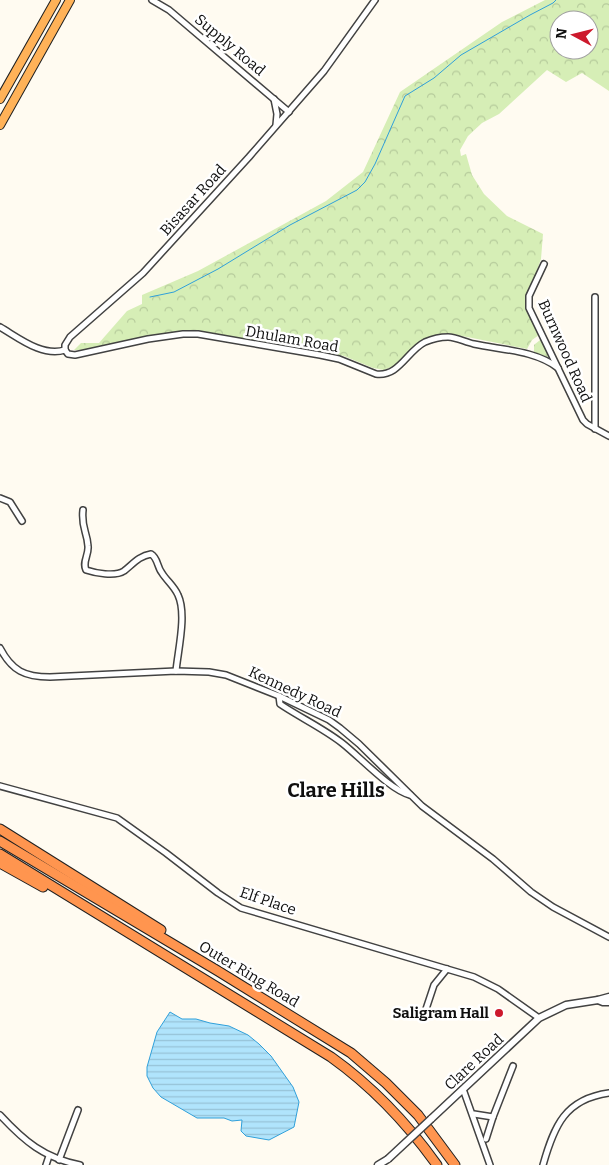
<svg xmlns="http://www.w3.org/2000/svg" width="609" height="1165" font-family="Bitter,serif">
<defs>
<pattern id="grass-tufts" width="24" height="20" patternUnits="userSpaceOnUse" patternTransform="scale(1.25)"><rect width="24" height="20" fill="#d6eeb6"/><path d="M3 7l-1-3M5 7V3M7 7l1-3M15 17l-1-3M17 17v-4M19 17l1-3" fill="none" stroke="#b6cb9b"/></pattern>
<pattern id="park-crowns" width="20" height="18" patternUnits="userSpaceOnUse" patternTransform="scale(1.25)"><rect width="20" height="18" fill="#d6eeb6"/><path d="M2 6a3 3 0 1 1 6 0M12 15a3 3 0 1 1 6 0" fill="none" stroke="#b6cb9b"/></pattern>
<pattern id="water-rules" width="6" height="5" patternUnits="userSpaceOnUse" patternTransform="scale(1.25)"><rect width="6" height="5" fill="#b0e4fc"/><path d="M0 2.5h6" fill="none" stroke="#96c2d7"/></pattern>
</defs>
<rect width="100%" height="100%" fill="#fffbf1"/>
<!-- grass -->
<polygon fill="url(#grass-tufts)" points="540,340 542,341 550,358 534,352 534,345"/>
<!-- park -->
<path fill="url(#park-crowns)" fill-rule="evenodd" d="M545 0H609V91L582 73 566 82 547 70 499 114 482 123 468 136 460 150 461 156 466 154 472 175 484 194 507 216 543 234 541 259 527 299V305L539 335 532 340 527 349 447 333 428 337 416 344 396 365 384 370 373 368 344 356 201 332H181L85 350H74L81 343H99L127 311 142 304V295L198 271 326 201 363 172 400 92 502 22ZM559 20H589V50H559Z"/>
<!-- water -->
<polygon fill="url(#water-rules)" stroke="#30a0da" points="170,1012 182,1019 196,1019 210,1023 229,1026 248,1035 259,1044 271,1056 293,1087 299,1102 294,1127 269,1140 246,1136 241,1131 242,1120 232,1121 224,1118 197,1118 161,1097 153,1088 147,1076 147,1067 157,1032"/>
<g fill="none" stroke-linecap="round" stroke-linejoin="round">
<!-- stream -->
<polyline stroke="#30a0da" stroke-width="1" points="150,297 174,292 218,269 290,225 357,190 365,182 375,164 405,96 434,78 461,55 530,15 553,3 556,0"/>
<defs>
<g id="minor">
<polyline points="152,0 169,10 289,112"/>
<polyline points="274,99 277,114 276,125"/>
<polyline points="544,264 529,296 529,308 583,420 587,424 609,436"/>
<polyline points="595,297 595,429"/>
<path d="M0 327C19 338 42 357 65 350"/>
<path d="M65 350 68 354 75 355 148 339 183 334H198L320 355 339 359 376 374C399 377 407 351 425 342 432 339 440 337 448 337 456 337 465 342 474 344 501 350 535 350 558 368"/>
<polyline points="65,350 65,345 70,337 143,273 249,157 324,71 375,0"/>
<polyline points="0,498 10,502 22,521"/>
<path d="M83 510C81 528 87 531 88 546 89 555 82 562 86 570 95 573 115 577 124 571 133 564 139 556 151 554 158 558 157 567 162 573 167 581 174 586 178 595 187 614 178 650 176 671"/>
<path d="M0 648C12 671 25 677 50 677L176 671 209 672 226 675 279 696 329 720 340 728 359 744 422 806 493 859 531 892 553 907 609 937"/>
<path d="M279 696 280 704 283 706C303 719 324 729 342 743 360 757 390 790 410 795"/>
<polyline points="0,786 117,818 166,853 218,893 241,908 474,977 498,989 539,1018"/>
<polyline points="424,1015 434,985 447,969"/>
<polyline points="463,1089 490,1165"/>
<polyline points="474,1114 493,1117"/>
<path d="M0 1115C24 1141 44 1158 80 1165"/>
<polyline points="486,1139 493,1117 513,1066"/>
<polyline points="59,1160 78,1110"/>
<polyline points="46,1165 49,1156"/>
<path d="M543 1165C554 1126 565 1099 609 1093"/>
</g>
<g id="tertiary">
<polyline points="598,1000 603,1002 609,1002"/>
<polyline points="431,1119 539,1018 566,1005 598,1000 609,997"/>
<polyline points="378,1165 388,1159"/>
</g>
<g id="trunk">
<polyline points="0,99 56,0"/>
<polyline points="0,125 70,0"/>
</g>
<g id="motorway">
<polyline points="0,829 161,930"/>
<polyline points="0,841 218,971 351,1053 386,1083 418,1115 455,1165"/>
<path d="M0 854 331 1057C373 1087 407 1123 437 1165"/>
<polyline points="0,863 43,887"/>
</g>
</defs>
<!-- minor casing -->
<use href="#minor" stroke="#424242" stroke-width="8"/>
<!-- tertiary casing -->
<use href="#tertiary" stroke="#424242" stroke-width="9"/>
<!-- trunk casing -->
<use href="#trunk" stroke="#202020" stroke-width="10"/>
<!-- motorway casing -->
<use href="#motorway" stroke="#202020" stroke-width="11"/>
<!-- minor -->
<use href="#minor" stroke="#fff" stroke-width="5"/>
<!-- tertiary -->
<use href="#tertiary" stroke="#fff" stroke-width="6"/>
<!-- trunk -->
<use href="#trunk" stroke="#ffb258" stroke-width="8"/>
<!-- motorway -->
<use href="#motorway" stroke="#ff954f" stroke-width="9"/>
<defs>
<polyline id="tertiary-bridge" points="388,1159 431,1119"/>
</defs>
<!-- tertiary-bridge casing -->
<use href="#tertiary-bridge" stroke="#424242" stroke-width="9" stroke-linecap="butt"/>
<!-- tertiary-bridge -->
<use href="#tertiary-bridge" stroke="#fff" stroke-width="6"/>
</g>
<!-- markers -->
<circle fill="#cd192c" stroke="#fff" stroke-width="2" cx="499" cy="1013" r="5"/>
<g text-anchor="middle" stroke-width="5" stroke-linejoin="round" paint-order="stroke">
<!-- street labels -->
<g font-size="15" fill="#0f0f0f" stroke="#fff">
<text transform="translate(230 45) rotate(40)" y="5">Supply Road</text>
<text transform="translate(193 200) rotate(-48)" y="5">Bisasar Road</text>
<text transform="translate(292 339) rotate(10)" y="5">Dhulam Road</text>
<text transform="translate(565 351) rotate(66)" y="5">Burnwood Road</text>
<text transform="translate(295 692) rotate(25)" y="5">Kennedy Road</text>
<text transform="translate(268 901) rotate(19)" y="5">Elf Place</text>
<text transform="translate(249 974) rotate(31)" y="5">Outer Ring Road</text>
<text transform="translate(474 1062) rotate(-43)" y="5">Clare Road</text>
</g>
<!-- poi labels -->
<g font-size="15" font-weight="bold" fill="#0f0f0f" stroke="#fff" text-anchor="end">
<text x="489" y="1018">Saligram Hall</text>
</g>
<!-- district labels -->
<g font-size="20" font-weight="bold" fill="#0f0f0f" stroke="#fff">
<text x="336" y="797">Clare Hills</text>
</g>
</g>
<!-- north arrow -->
<g transform="translate(574 35) rotate(277)"><circle r="24" fill="#ffffff" stroke="#9f9f9f"/>
<path d="M0-4L9 19L0 12L-9 19Z" fill="#cd192c"/>
<text y="-8" font-size="14" font-weight="bold" text-anchor="middle" fill="#0f0f0f">N</text>
</g>
</svg>
